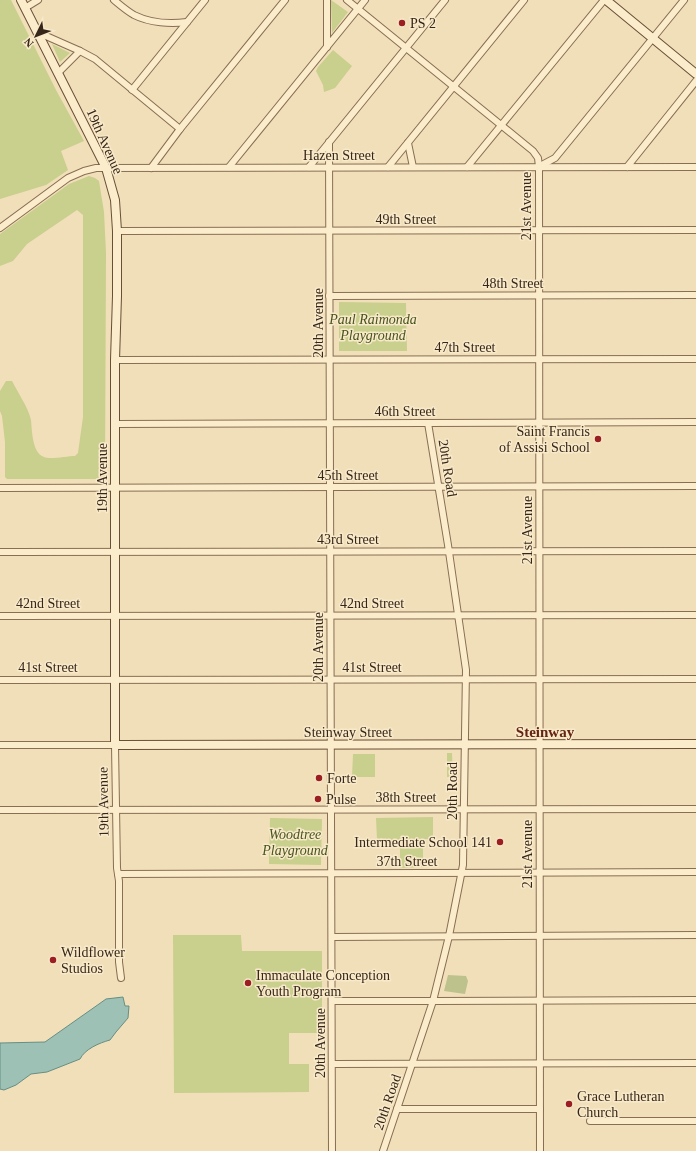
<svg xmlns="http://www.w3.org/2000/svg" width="696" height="1151" font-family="'Times New Roman',serif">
<rect width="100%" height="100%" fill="#f1dfb9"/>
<!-- green -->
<g fill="#c9cf8d">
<polygon points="0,0 11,0 56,90 84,141 61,151 68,170 46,185 0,199"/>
<polygon points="331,0 348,12 332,33"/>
<polygon points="52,44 70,53 60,62"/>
<polygon points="333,50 352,66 335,88 324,92 323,85 316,71 318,67"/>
<path d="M89 176 95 178 99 181 104 212 106 253 105 477 103 479H7L5 477V442L2 416 0 411V391L6 381H12C18 393 28 407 31 420 32 430 32 453 44 457 50 460 67 456 75 456L78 453 83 417V215L77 210 27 244 13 261 0 266V234L69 184Z"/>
<polygon points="339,302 406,303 407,351 339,351"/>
<polygon points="447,753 452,753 453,777 447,777"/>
<polygon points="353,754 375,754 375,777 352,777"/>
<polygon points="433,817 433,839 423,839 423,867 400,868 400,840 377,840 376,818"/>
<polygon points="270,818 322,819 321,865 269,864"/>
<polygon points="173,935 241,935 242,951 322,951 322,1033 289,1033 289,1064 309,1064 309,1092 174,1093"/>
</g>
<!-- cemetery -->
<polygon fill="#bdc28d" points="448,975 466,976 468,981 465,994 444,991"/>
<!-- water -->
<path fill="#9ec1b6" stroke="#668e83" d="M123 997 125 1006H129L128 1018 116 1032 110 1040C99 1043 85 1049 80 1059L47 1072 31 1074 16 1085 4 1090 0 1089V1043L45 1042 99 1004 106 999Z"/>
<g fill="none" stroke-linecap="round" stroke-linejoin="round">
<defs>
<g id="street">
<path d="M114 0C120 5 127 11 134 15 150 23 171 24 187 22"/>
<polyline points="327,0 327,47"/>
<polyline points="347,0 533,151 538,158 539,167 540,1151"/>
<polyline points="25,8 38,0"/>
<polyline points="37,32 80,51 95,59 180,129"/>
<polyline points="58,73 80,51"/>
<polyline points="132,90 205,0"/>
<polyline points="329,142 332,1151"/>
<polyline points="408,143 413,167"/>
<polyline points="540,166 555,158 684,0"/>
<polyline points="229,167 365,0"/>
<polyline points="309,167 445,0"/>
<polyline points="388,167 524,0"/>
<polyline points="467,167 604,0"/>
<polyline points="627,167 696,81"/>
<polyline points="151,168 180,129 285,0"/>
<polyline points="0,228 68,178 84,171 96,168 696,167"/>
<polyline points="117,231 696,230"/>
<polyline points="329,296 696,295"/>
<polyline points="115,360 696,359"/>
<polyline points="115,424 696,422"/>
<polyline points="0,488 696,486"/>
<polyline points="0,552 696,551"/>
<polyline points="0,616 696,615"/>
<polyline points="0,680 696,679"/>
<polyline points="0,745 115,745 117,868 119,881 119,962 121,978"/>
<polyline points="0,810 696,809"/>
<polyline points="118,874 696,872"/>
<polyline points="332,937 696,935"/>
<polyline points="332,1001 433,1001 696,1000"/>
<polyline points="332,1064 696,1063"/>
<polyline points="397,1109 540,1109"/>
<polyline points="590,1121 696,1121"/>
<polyline points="383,1151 433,1001 449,936 463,865 466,670 448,545 428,423"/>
</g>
<g id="secondary">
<polyline points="21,0 106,168 115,200 117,231 117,296 115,360 115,745 696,744"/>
<polyline points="606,0 696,74"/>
</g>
</defs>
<!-- street casing -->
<use href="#street" stroke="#886e53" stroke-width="8"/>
<!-- secondary casing -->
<use href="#secondary" stroke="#694f36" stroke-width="10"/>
<!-- street -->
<use href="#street" stroke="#fbeccc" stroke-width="6"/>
<!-- secondary -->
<use href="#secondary" stroke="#fbeccc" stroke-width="8"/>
</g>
<!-- markers -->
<g fill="#9b1e22" stroke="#f8e9c9" stroke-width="1.5">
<circle cx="402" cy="23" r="4"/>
<circle cx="598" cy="439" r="4"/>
<circle cx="319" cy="778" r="4"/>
<circle cx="318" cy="799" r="4"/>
<circle cx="500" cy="842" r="4"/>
<circle cx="53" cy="960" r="4"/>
<circle cx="248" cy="983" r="4"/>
<circle cx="569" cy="1104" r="4"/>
</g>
<g text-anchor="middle" stroke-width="3" stroke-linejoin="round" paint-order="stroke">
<!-- poi labels -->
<g font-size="14" fill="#362619" stroke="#f8e9c9" text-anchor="start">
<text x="410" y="28">PS 2</text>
<text x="590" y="436" text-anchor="end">Saint Francis<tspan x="590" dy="16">of Assisi School</tspan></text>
<text x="327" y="783">Forte</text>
<text x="326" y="804">Pulse</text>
<text x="492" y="847" text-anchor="end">Intermediate School 141</text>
<text x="61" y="957">Wildflower<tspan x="61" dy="16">Studios</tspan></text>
<text x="256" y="980">Immaculate Conception<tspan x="256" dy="16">Youth Program</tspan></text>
<text x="577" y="1101">Grace Lutheran<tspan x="577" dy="16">Church</tspan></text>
</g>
<!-- street labels -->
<g font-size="14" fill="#362619" stroke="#f8e9c9">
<text transform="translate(105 141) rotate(66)" y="5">19th Avenue</text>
<text x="339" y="160">Hazen Street</text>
<text transform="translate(526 206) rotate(-90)" y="5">21st Avenue</text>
<text x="406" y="224">49th Street</text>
<text x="513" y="288">48th Street</text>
<text transform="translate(318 323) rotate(-90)" y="5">20th Avenue</text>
<text x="465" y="352">47th Street</text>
<text x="405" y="416">46th Street</text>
<text transform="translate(448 468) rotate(81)" y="5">20th Road</text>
<text x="348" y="480">45th Street</text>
<text transform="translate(102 478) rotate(-90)" y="5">19th Avenue</text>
<text transform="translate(527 530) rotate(-90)" y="5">21st Avenue</text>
<text x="348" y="544">43rd Street</text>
<text x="48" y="608">42nd Street</text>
<text x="372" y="608">42nd Street</text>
<text transform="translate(318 647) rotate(-90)" y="5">20th Avenue</text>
<text x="48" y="672">41st Street</text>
<text x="372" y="672">41st Street</text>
<text x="348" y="737">Steinway Street</text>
<text transform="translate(452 791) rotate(-90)" y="5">20th Road</text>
<text x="406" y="802">38th Street</text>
<text transform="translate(103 802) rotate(-91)" y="5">19th Avenue</text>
<text transform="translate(527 854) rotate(-90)" y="5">21st Avenue</text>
<text x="407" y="866">37th Street</text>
<text transform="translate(320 1043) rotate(-90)" y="5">20th Avenue</text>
<text transform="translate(387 1102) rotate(-71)" y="5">20th Road</text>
</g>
<!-- park labels -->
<g font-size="14" font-style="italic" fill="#47541e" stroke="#f8e9c9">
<text x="373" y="324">Paul Raimonda<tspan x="373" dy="16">Playground</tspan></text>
<text x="295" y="839">Woodtree<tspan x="295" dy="16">Playground</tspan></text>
</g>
<!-- neighbourhood labels -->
<g font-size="15" font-weight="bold" fill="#652415" stroke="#f8e9c9">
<text x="545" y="737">Steinway</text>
</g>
</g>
<!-- north arrow -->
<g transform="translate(36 36) rotate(227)" stroke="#f8e9c9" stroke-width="3" paint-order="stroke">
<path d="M0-3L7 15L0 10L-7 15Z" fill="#362619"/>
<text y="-6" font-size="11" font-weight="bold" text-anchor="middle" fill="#362619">N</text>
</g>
</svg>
